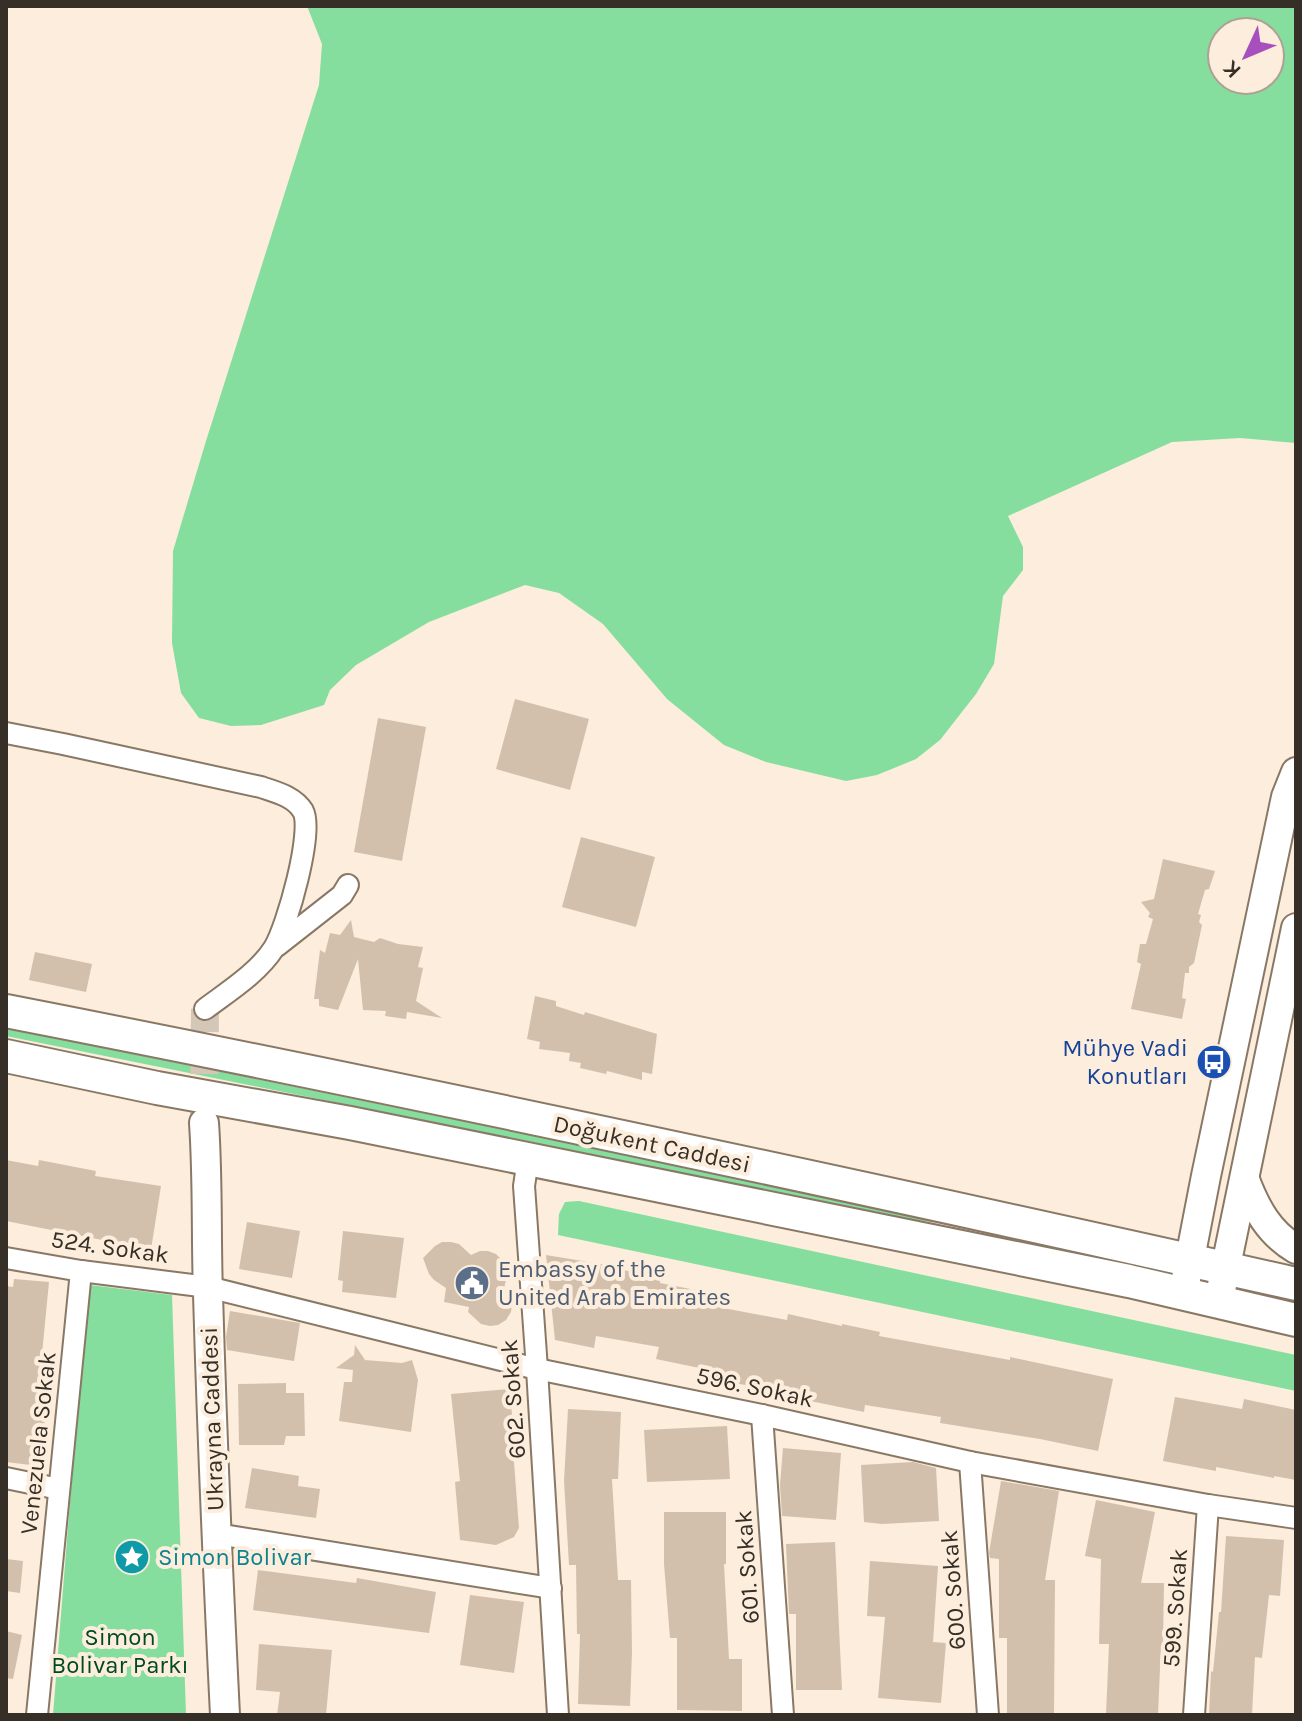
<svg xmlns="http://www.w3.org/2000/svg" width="1302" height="1721" font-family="Karla,sans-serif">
<rect width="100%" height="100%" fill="#fceddc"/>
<!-- green -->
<g fill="#85de9e" fill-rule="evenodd">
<path d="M307 6H1296V443L1240 438 1172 442 1008 516 1023 547V570L1003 596 994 664 976 694 940 740 916 759 877 775 846 781 766 762 724 745 667 699 603 624 559 593 525 585 429 622 356 665 330 690 324 705 261 725 231 726 199 718 181 693 172 643 173 551 206 441 319 85 322 44ZM1270 32V80H1222V32Z"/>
<polygon points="6,1028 550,1139 1125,1262 941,1223 899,1218 873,1217 532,1142 6,1036"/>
<polygon points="579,1201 1296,1355 1296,1391 558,1235 559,1214 565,1202"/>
<polygon points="90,1285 172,1295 186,1715 53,1715 73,1464"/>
</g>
<!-- building -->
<g fill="#d3c0ac">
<polygon points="515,699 589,719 570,790 496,769"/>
<polygon points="378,718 426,727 402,861 354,852"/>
<polygon points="581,837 655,857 636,927 562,907"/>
<polygon points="1163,859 1215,871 1209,889 1205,890 1198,914 1201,915 1199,922 1202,925 1194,963 1189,967 1189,973 1185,973 1182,998 1186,999 1182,1019 1131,1009 1141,964 1137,962 1140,944 1146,944 1153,919 1148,917 1150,913 1141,902 1154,899"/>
<polygon points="351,920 354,937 374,942 380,938 398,944 423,947 418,967 423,968 416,1001 442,1018 407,1012 406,1019 385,1016 386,1011 363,1010 358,959 338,1010 319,1006 319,999 314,999 320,950 325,953 330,933 340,935"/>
<polygon points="35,952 92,964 86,992 29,980"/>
<polygon points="535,996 556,1001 556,1006 584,1015 585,1012 657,1034 652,1074 642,1072 642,1080 607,1071 606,1074 580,1068 581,1063 569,1061 570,1053 539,1049 540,1042 527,1039"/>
<polygon points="6,1160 38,1166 39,1160 96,1171 95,1176 161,1186 150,1256 100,1249 102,1240 6,1221"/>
<polygon points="247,1222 300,1231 292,1278 239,1269"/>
<polygon points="343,1231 404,1238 396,1298 342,1292 343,1281 338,1280"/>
<polygon points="442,1242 451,1242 459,1244 471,1255 480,1251 488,1251 496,1254 502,1260 506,1267 507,1275 504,1289 512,1303 511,1312 506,1320 498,1325 490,1326 481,1324 468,1312 469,1307 444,1302 446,1288 434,1280 429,1274 423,1258 435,1246"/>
<polygon points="546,1255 607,1265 606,1267 661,1277 660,1283 716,1294 713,1306 787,1320 788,1314 842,1326 842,1324 880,1332 879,1336 1010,1360 1010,1357 1113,1379 1098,1451 1040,1439 940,1423 941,1417 865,1405 864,1412 771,1393 772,1390 707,1378 709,1370 656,1359 659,1347 596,1336 594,1348 555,1340"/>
<polygon points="14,1279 49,1282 39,1385 49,1386 39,1466 6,1462 6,1286 13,1287"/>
<polygon points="230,1311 300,1323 294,1361 227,1350 226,1337"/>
<polygon points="355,1345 365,1360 402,1363 412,1360 418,1380 411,1432 339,1421 344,1382 352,1382 353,1370 336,1368 354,1355"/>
<polygon points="286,1383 286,1393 304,1393 305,1436 286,1436 284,1445 239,1445 238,1384"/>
<polygon points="509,1389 516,1448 513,1449 519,1528 514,1537 496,1545 460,1540 455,1482 460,1481 451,1394"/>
<polygon points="1175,1397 1242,1409 1244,1399 1296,1410 1296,1480 1274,1476 1274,1478 1216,1467 1216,1471 1163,1461"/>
<polygon points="568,1409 621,1412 618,1479 612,1479 618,1580 631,1580 632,1652 630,1706 578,1704 580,1634 577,1634 576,1565 569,1565 564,1481"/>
<polygon points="727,1426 730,1479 647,1482 644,1430"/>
<polygon points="783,1448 841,1453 836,1520 782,1516 780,1485"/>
<polygon points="913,1462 936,1468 939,1521 882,1524 864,1522 861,1465"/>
<polygon points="252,1468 299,1476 298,1486 320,1489 316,1518 245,1508"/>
<polygon points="1001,1481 1059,1491 1045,1580 1055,1580 1054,1715 1007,1715 1007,1638 999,1638 999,1559 990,1558 989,1553"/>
<polygon points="1096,1500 1155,1512 1141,1583 1164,1583 1163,1645 1161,1645 1158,1715 1106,1715 1109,1644 1099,1644 1101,1559 1085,1556"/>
<polygon points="664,1512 726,1512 726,1564 724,1564 729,1659 742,1659 742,1711 677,1710 677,1638 670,1638 664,1564"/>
<polygon points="1226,1536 1284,1540 1280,1596 1269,1595 1262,1658 1255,1657 1252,1715 1209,1715 1211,1671 1213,1672 1219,1612 1221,1612"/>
<polygon points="835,1542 842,1690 796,1690 796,1614 789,1614 786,1544"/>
<polygon points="6,1559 23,1561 20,1593 6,1591"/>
<polygon points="870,1561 938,1566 933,1642 946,1643 941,1703 878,1698 885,1617 867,1616"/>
<polygon points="258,1570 356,1583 357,1578 436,1592 429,1633 253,1610"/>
<polygon points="470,1595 524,1602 514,1673 460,1665"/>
<polygon points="6,1631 22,1635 13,1679 6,1678"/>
<polygon points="259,1644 332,1650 326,1715 277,1715 280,1692 256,1690"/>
</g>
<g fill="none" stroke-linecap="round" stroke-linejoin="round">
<!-- secondary-tunnel -->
<polyline stroke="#d4c7b8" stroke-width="28" stroke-dasharray="28 14" stroke-linecap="butt" points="204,1116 205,1009"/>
<defs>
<g id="street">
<path d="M6 733 63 744 261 787C275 792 294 796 303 811 314 831 287 927 274 948 258 973 229 991 205 1009"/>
<polyline points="277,946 342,895 348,885"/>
<polyline points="528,1159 524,1186 537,1369 558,1715"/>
<polyline points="6,1258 81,1271 208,1287 537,1369 762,1415 970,1462 1208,1505 1296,1518"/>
<polyline points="762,1415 783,1715"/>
<polyline points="970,1462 988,1715"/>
<polyline points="6,1478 59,1489"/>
<polyline points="217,1534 551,1588"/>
<polyline points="37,1715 81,1271"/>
<polyline points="1194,1715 1208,1505"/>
</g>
<g id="secondary">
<path d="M204 1123C208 1180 206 1237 208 1294 212 1434 218 1575 225 1715"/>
<path d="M1245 1180C1256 1209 1269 1233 1296 1249"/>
<polyline points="1186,1279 1206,1176 1286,797 1296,772"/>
<polyline points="1221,1290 1296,928"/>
</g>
<g id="primary">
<path d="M6 1011C437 1095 867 1188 1296 1284"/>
<polyline points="6,1056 157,1088 350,1123 1129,1281 1296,1320"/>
</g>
</defs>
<!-- street casing -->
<use href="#street" stroke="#897865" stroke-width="24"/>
<!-- secondary casing -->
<use href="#secondary" stroke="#897865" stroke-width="32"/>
<!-- primary casing -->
<use href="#primary" stroke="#897865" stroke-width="36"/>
<!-- street -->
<use href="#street" stroke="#fff" stroke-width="20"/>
<!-- secondary -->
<use href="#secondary" stroke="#fff" stroke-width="28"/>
<!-- primary -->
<use href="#primary" stroke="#fff" stroke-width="32"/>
</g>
<!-- icons -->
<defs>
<symbol id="bus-disc" viewBox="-11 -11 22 22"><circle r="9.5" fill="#1a4fb4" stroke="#fceddc"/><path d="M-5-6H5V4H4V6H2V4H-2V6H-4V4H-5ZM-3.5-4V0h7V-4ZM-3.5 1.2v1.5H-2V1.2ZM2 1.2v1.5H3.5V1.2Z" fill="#fff"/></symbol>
<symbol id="civic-disc" viewBox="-11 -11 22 22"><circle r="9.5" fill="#5c6f8a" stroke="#fceddc"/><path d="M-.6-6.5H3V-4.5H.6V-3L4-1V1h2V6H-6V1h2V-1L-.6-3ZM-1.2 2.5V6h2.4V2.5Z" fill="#fff"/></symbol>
<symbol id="sight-disc" viewBox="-11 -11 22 22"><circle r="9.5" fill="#0f9aa8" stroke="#fceddc"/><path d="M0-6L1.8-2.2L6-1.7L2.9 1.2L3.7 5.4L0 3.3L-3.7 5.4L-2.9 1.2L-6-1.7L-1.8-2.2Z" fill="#fff"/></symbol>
</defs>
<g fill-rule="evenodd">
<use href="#bus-disc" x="1194" y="1042" width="40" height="40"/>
<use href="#civic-disc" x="452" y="1263" width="40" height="40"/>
<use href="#sight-disc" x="112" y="1537" width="40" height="40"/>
</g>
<g text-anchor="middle" stroke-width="8" stroke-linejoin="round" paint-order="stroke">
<!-- transit labels -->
<g font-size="24" fill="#164399" stroke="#fceddc" text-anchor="end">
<text x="1188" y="1056">Mühye Vadi<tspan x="1188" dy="28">Konutları</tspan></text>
</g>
<!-- street labels -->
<g font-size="24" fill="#362f27" stroke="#fceddc">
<text transform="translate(652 1144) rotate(12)" y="8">Doğukent Caddesi</text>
<text transform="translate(110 1247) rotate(8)" y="8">524. Sokak</text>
<text transform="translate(755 1387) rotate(12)" y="8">596. Sokak</text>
<text transform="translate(513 1399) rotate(-94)" y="8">602. Sokak</text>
<text transform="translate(212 1419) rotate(-92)" y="8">Ukrayna Caddesi</text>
<text transform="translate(38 1443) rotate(-84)" y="8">Venezuela Sokak</text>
<text transform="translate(747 1567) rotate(-94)" y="8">601. Sokak</text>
<text transform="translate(953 1590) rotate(-94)" y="8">600. Sokak</text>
<text transform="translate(1175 1608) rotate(-86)" y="8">599. Sokak</text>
</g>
<!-- service labels -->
<g font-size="24" fill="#4e5e75" stroke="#fceddc" text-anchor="start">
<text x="498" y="1277">Embassy of the<tspan x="498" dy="28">United Arab Emirates</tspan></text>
</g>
<!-- culture labels -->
<g font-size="24" fill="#0d838f" stroke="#fceddc" text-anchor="start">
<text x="158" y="1565">Simon Bolivar</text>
</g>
<!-- park labels -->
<g font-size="24" fill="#004a21" stroke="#fceddc">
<text x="120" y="1645">Simon<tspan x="120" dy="28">Bolivar Parkı</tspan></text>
</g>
</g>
<!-- border -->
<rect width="1302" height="1721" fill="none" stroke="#362f27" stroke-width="16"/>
<!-- north arrow -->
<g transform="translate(1246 56) rotate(226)"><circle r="38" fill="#fceddc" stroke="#ada194" stroke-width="2"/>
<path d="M0-6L14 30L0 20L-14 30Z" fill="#a750bd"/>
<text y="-12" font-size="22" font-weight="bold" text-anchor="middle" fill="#362f27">K</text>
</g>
</svg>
